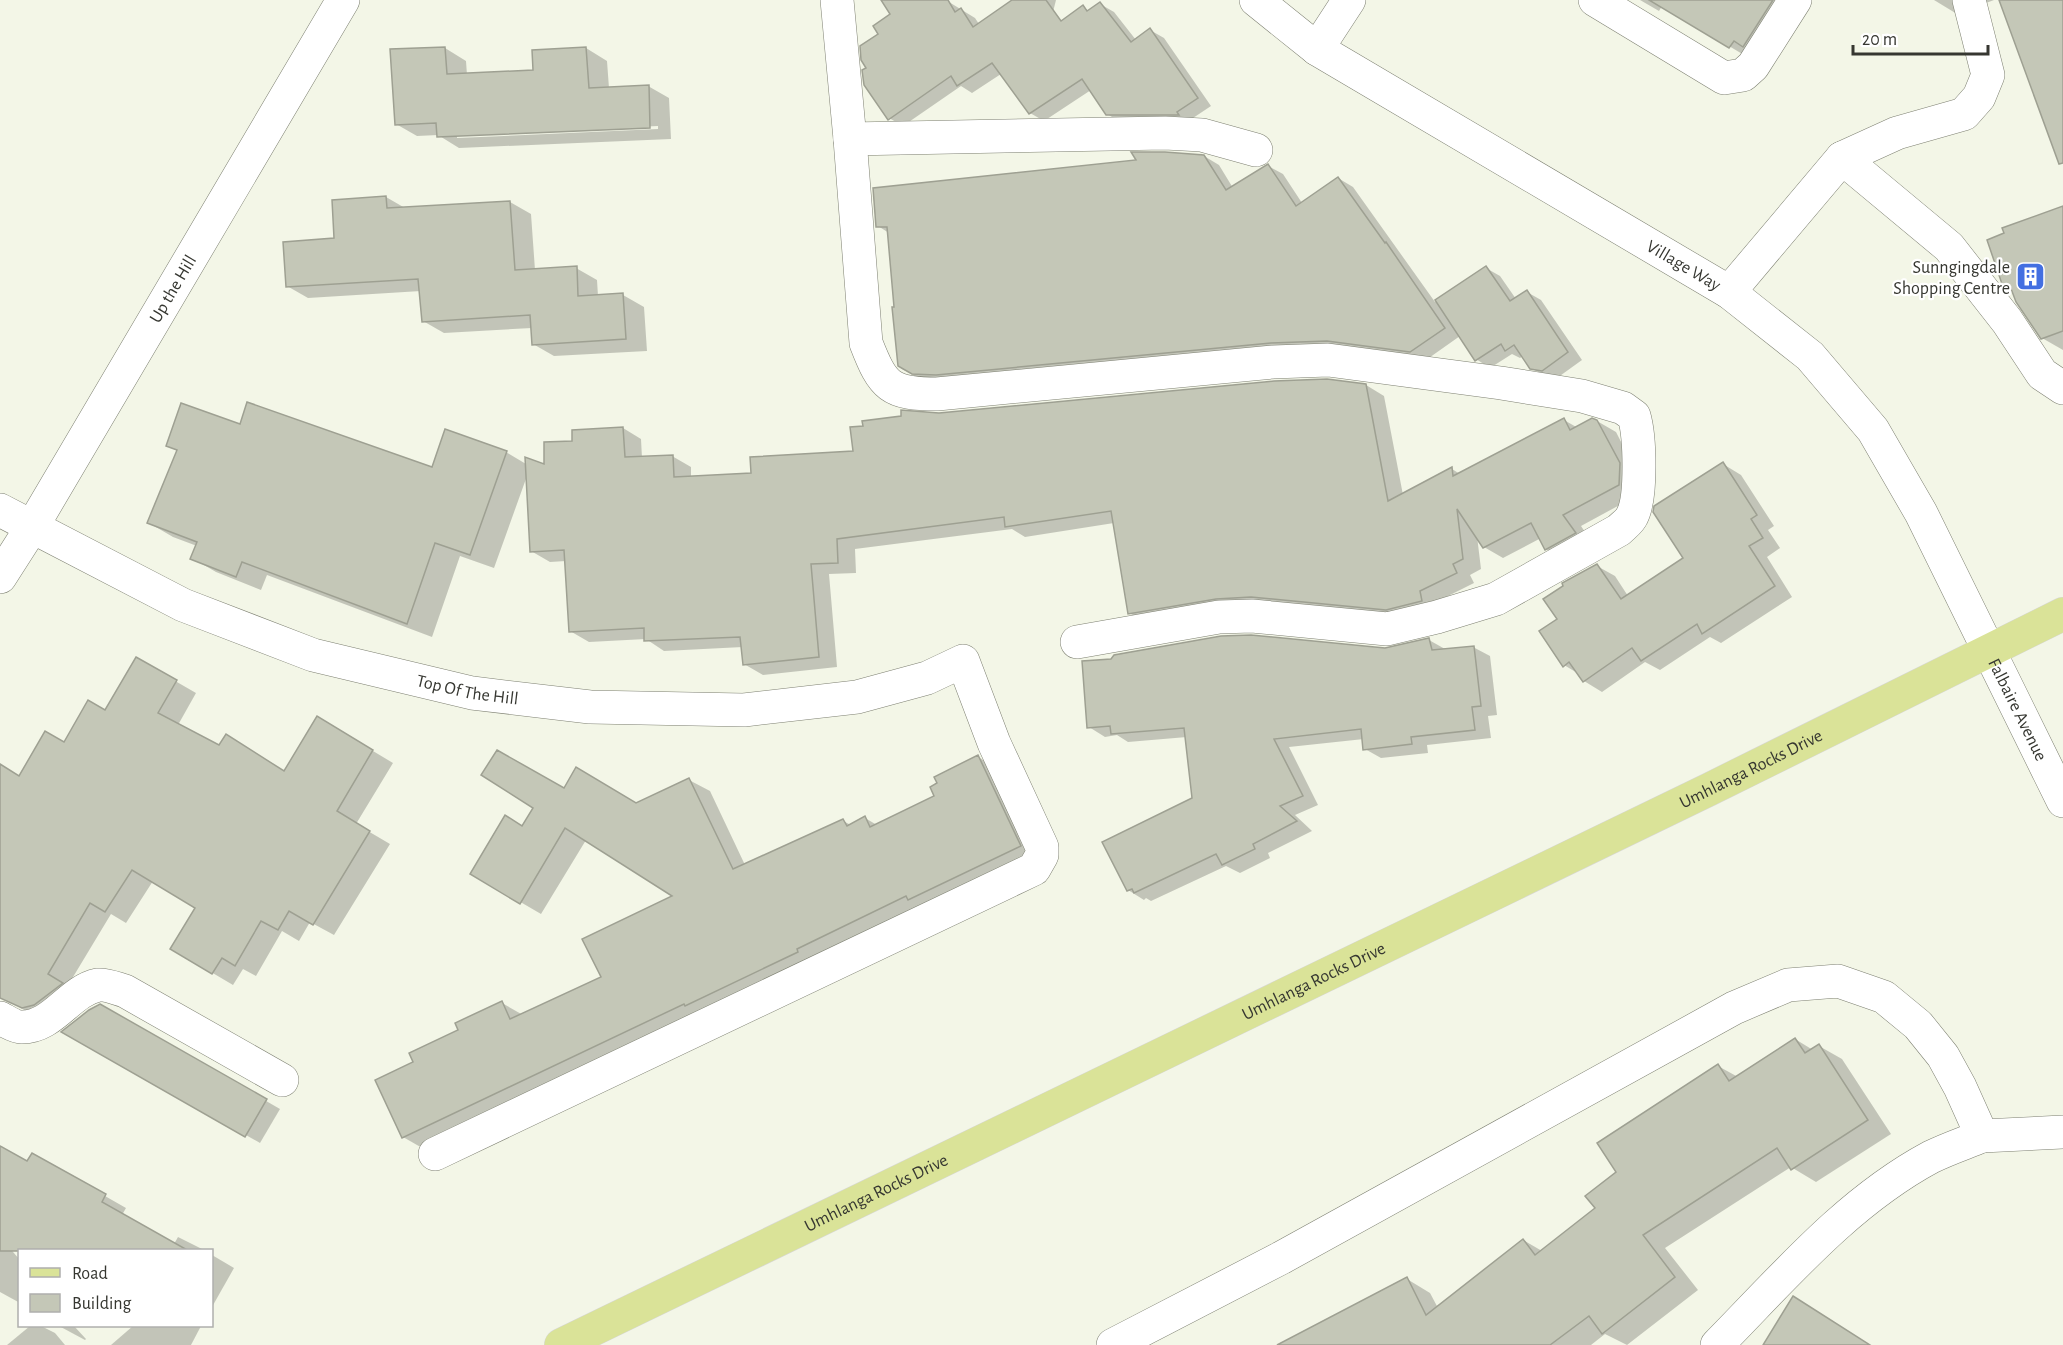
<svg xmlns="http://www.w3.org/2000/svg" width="2063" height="1345" font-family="'Alegreya Sans',sans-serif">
<rect width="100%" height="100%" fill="#f3f6e7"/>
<!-- shadow -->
<g fill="#0003" fill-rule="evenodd">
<polygon points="901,0 949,2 975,18 979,24 1014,0 1056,0 1048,32 1083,7 1089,11 1100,4 1114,12 1136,40 1150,30 1164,38 1211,106 1190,120 1122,123 1107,114 1091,90 1044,121 1030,113 1001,74 972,93 961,86 903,126 889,118 868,68 880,34"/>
<polygon points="1640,0 1792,0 1744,55 1662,6 1659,11"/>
<polygon points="1934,0 1994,0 1957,14"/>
<path d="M445 48 466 61 467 75 534 71 586 48 607 61 609 88 648 86 669 98 671 139 459 148 438 135 417 136 396 124ZM658 126V129L457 138V135Z"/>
<polygon points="1204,156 1219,165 1233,188 1268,166 1283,174 1302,203 1338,178 1353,187 1435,302 1486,268 1500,276 1516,299 1527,292 1541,300 1582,360 1557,378 1546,376 1531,368 1523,356 1520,358 1512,354 1490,368 1476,359 1460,336 1426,360 952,383 918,378 902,369 898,364 896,308 889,233 878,226"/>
<polygon points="386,197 405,208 510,202 531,214 535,270 576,268 597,280 598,296 623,295 644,307 647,351 554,356 533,344 532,328 444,333 423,321 421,291 308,298 287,286 336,240"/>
<polygon points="2063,208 2063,350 2042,338 2013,291 2006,287"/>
<polygon points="1366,385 1384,396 1403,495 1452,469 1460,474 1564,420 1578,428 1597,421 1616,432 1638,475 1638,495 1581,526 1593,544 1565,560 1546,549 1541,538 1503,558 1484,547 1477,536 1481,569 1470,575 1474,583 1438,601 1440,611 1148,624 1129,613 1114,523 1025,537 1012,529 855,549 856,573 829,574 837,667 763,675 744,664 743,647 664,651 646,639 589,642 570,631 566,561 550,562 531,551 527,476 494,568 460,556 432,637 267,575 261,590 216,572 192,558 197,546 173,537 149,523 178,451 168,446 241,425 433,469 506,452 526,464 546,466 574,442 623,428 641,439 642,458 672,456 691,467 691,477 752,474 855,453 939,414"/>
<polygon points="1723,464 1741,475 1774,526 1768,530 1780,548 1767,557 1792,597 1721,643 1710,637 1660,670 1645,662 1602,692 1584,681 1579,674 1564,665 1559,620 1597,566 1615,576 1628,596 1685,559"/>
<polygon points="1429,640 1445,649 1473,647 1490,656 1497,715 1488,716 1491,738 1427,745 1428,753 1381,758 1365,749 1364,739 1289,747 1318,805 1295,815 1312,831 1268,853 1270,858 1240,873 1226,866 1151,901 1146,898 1144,900 1128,890 1193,799 1187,737 1128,742 1117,735 1105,737 1089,727 1385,649"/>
<polygon points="137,659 196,693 178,725 220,747 285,773 338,730 393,763 356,824 390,844 334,935 310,922 299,941 282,931 256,976 243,969 233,985 172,949 197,908 153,881 126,923 111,914 67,987 82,995 26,1011 0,996 0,766 19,777 106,712"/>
<polygon points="978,757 999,769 1040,858 424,1149 403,1137 415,1063 502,1003 523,1015 603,978 675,896 586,840 541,914 472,874 564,790 637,804 689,780 710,791 745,865 843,821 851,825 865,818 877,825 936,797"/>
<polygon points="100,1006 280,1109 260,1143 64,1032"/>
<polygon points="1795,1039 1813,1050 1819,1046 1842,1059 1891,1134 1816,1182 1791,1167 1665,1248 1698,1290 1627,1345 1605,1334 1591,1345 1299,1345 1407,1279 1430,1293 1438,1308 1523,1240 1542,1251 1597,1208 1618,1172 1718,1066 1738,1077"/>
<polygon points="0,1147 28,1163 32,1155 105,1196 126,1208 122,1215 174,1244 178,1237 204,1250 64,1250 0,1215"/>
<polygon points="0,1237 20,1260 20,1303 0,1292"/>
<polygon points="212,1255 234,1268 212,1307"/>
<polygon points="30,1326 41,1326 55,1333 65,1345 7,1345"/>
<polygon points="59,1326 74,1326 86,1339 85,1340"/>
<polygon points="133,1326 201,1326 191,1345 111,1345"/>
</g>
<!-- building -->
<g fill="#c4c7b7" stroke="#9ea092" stroke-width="1.5">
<polygon points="881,0 948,0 955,12 961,8 973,27 1012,0 1046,0 1061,21 1083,5 1087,11 1100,2 1131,42 1150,28 1198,98 1177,112 1179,115 1106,115 1082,79 1029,114 992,63 957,86 951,76 888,120 864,85 862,70 866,68 861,60 860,46 878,34 873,26 890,14"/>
<polygon points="1649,0 1773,0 1743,47 1734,41 1729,48"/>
<polygon points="1999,0 2063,0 2063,163 2059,164"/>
<polygon points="445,47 447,74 533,70 532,50 586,47 589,88 649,85 650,128 437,137 436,123 395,125 390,49"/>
<polygon points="1131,152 1165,152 1204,155 1226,190 1268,164 1296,206 1338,177 1385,243 1386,242 1445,328 1410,352 1327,341 1271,343 936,375 912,374 898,366 892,307 894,307 887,227 876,227 873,188 1136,160"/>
<polygon points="386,196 387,208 510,201 515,270 577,266 578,296 623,293 626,339 532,345 530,315 422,322 418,279 286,287 283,242 334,238 332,200"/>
<polygon points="2063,206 2063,331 2041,339 2016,302 2010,286 2005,288 2002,284 1987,240 2004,233 2002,228"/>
<polygon points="1486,266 1510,301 1527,290 1568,352 1542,371 1530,369 1514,345 1505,351 1501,344 1475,361 1435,300"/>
<polygon points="1327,379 1366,384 1388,501 1452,467 1453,476 1564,418 1570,430 1592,418 1597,420 1620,463 1619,485 1563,515 1576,533 1545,550 1531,523 1483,548 1457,509 1463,559 1453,564 1457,573 1420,591 1422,601 1386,610 1251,597 1216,599 1128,614 1111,511 1005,527 1004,517 837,539 838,563 811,564 819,657 743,665 740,637 644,641 644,628 569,632 564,550 530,552 525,457 544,464 544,442 572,441 572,430 623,427 625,457 673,455 674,477 751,473 750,457 853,451 850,427 863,426 862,421 901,416 901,410 939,413 1274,381"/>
<polygon points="247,402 432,467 445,429 507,451 470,555 435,543 407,624 242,562 236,577 190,559 197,542 147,523 177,450 166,446 181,403 240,424"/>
<polygon points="1723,462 1757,515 1751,519 1763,538 1749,546 1775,586 1702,634 1697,624 1641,661 1632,648 1583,682 1569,662 1563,667 1539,631 1557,619 1543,599 1563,586 1562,583 1597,564 1621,599 1683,558 1653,512 1654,506"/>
<polygon points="1251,635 1385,648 1429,638 1432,650 1474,646 1481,706 1472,707 1475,730 1411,737 1412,744 1363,750 1361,729 1274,739 1303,796 1280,806 1297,821 1253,844 1255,849 1222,865 1216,854 1134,893 1132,889 1127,891 1102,842 1192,798 1184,728 1111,734 1110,726 1087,728 1082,661 1111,659 1114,655 1221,636"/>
<polygon points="136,657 177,680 158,713 219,745 226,734 284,771 317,716 373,750 337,811 370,831 313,925 289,911 278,930 261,921 235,966 222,958 212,974 170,949 195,908 132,870 105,912 90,903 48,974 63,983 34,1005 22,1008 0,998 0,764 19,776 45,731 64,742 88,700 105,710"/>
<polygon points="497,750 564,788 576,767 636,803 689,778 733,869 843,819 847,826 865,816 870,827 934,796 930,787 937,783 934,777 978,755 1021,846 908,900 906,896 797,949 798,952 685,1006 684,1004 402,1138 375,1080 413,1062 409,1053 458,1030 455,1023 502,1001 510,1019 601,977 582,939 672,896 565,828 520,904 470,874 505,815 522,826 533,808 481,775"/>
<polygon points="100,1004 267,1099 245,1137 61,1032 89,1010"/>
<polygon points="1795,1038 1805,1053 1819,1044 1868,1120 1791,1170 1777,1148 1643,1235 1675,1277 1602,1334 1589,1316 1550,1345 1277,1345 1407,1277 1426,1315 1523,1239 1535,1255 1595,1208 1585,1196 1616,1172 1597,1143 1718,1064 1729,1081"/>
<polygon points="0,1146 27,1161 32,1153 106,1194 102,1202 189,1251 0,1251"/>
<polygon points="1793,1296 1870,1345 1763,1345"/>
</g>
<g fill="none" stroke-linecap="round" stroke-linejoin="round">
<defs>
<g id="minor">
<polyline points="837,0 850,139 1165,133 1202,135 1256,150"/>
<path id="s1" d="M1256 0 1317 49 1729 292 1810 356 1873 430 1921 513 2063 801"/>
<polyline points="1595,0 1724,78 1743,75 1753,66 1795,0"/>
<polyline points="1317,49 1349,0"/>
<path d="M850 139 866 343C883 387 890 394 937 394L1273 362 1328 360 1501 383 1582 396 1623 408 1634 416C1640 436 1642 497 1632 516 1630 521 1624 525 1619 530L1496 599 1437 617 1387 629 1252 616 1219 617 1077 642"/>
<polyline points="1842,158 1949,247 2007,321 2042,374 2063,388"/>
<polyline points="1729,292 1842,158 1897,133 1964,114 1979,97 1988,75 1969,0"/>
<path id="s2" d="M0 510 183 605 313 655 472 693 590 707 744 710 857 697 927 678 963 661 994 743 1042 847V855L1034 869 435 1154"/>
<path id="s3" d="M0 577 32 527 343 0"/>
<path d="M0 1018C6 1021 15 1027 21 1027 53 1028 69 991 98 985 107 984 117 989 125 991L282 1080"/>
<polyline points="1113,1345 1281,1258 1734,1008 1788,985 1838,981 1884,997 1918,1025 1943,1056 1960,1087 1982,1136 2063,1132"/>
<path d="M1717 1345C1783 1278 1847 1202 1931 1157 1947 1149 1965 1143 1982 1136"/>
</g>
<g id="major">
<path id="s4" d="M561 1345 1708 790 2063 614"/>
</g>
</defs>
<!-- minor casing -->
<use href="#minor" stroke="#7e8072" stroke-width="34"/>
<!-- major casing -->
<use href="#major" stroke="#d7d7d6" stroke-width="34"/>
<!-- minor -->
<use href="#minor" stroke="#fff" stroke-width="33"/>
<!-- major -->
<use href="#major" stroke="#dae398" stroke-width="33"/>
</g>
<!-- icons -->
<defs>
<symbol id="building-square" viewBox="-11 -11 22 22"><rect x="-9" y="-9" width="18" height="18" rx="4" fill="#436fe1" stroke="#fff"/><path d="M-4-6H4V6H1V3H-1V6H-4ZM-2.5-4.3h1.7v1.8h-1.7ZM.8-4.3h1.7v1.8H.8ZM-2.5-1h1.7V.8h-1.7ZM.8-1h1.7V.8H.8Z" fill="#fff"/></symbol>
</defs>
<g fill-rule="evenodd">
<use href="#building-square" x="2014" y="260" width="33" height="33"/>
</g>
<g text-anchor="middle" stroke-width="4.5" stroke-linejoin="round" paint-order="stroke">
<!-- street labels -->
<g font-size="18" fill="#363731" stroke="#fff">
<text dy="6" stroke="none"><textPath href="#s1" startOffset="504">Village Way</textPath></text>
<text dy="6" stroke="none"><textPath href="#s3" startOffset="336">Up the Hill</textPath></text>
<text dy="6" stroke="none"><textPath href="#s2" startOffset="504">Top Of The Hill</textPath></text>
<text dy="6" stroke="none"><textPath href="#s1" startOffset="1072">Falbaire Avenue</textPath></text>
<text dy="6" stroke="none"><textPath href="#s4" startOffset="1322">Umhlanga Rocks Drive</textPath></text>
<text dy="6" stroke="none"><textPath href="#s4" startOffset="836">Umhlanga Rocks Drive</textPath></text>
<text dy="6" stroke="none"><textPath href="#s4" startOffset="350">Umhlanga Rocks Drive</textPath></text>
</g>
<!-- poi labels -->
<g font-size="18" fill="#363731" stroke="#fff" text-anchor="end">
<text x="2010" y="273">Sunngingdale<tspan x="2010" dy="21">Shopping Centre</tspan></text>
</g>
</g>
<!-- legend -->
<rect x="18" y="1249" width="195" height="78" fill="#ffffff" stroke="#afafad" stroke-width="1.5"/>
<rect x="30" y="1268" width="30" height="9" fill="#dae398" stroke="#afafad" stroke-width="1.5"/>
<text x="72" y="1279" font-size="18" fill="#363731">Road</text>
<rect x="30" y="1294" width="30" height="18" fill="#c4c7b7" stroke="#afafad" stroke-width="1.5"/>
<text x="72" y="1309" font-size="18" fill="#363731">Building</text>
<!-- scale -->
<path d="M1853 45v9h135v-9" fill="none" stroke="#363731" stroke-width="3"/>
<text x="1862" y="45" font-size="18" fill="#363731" stroke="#ffffff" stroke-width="4.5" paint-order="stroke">20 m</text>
</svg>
